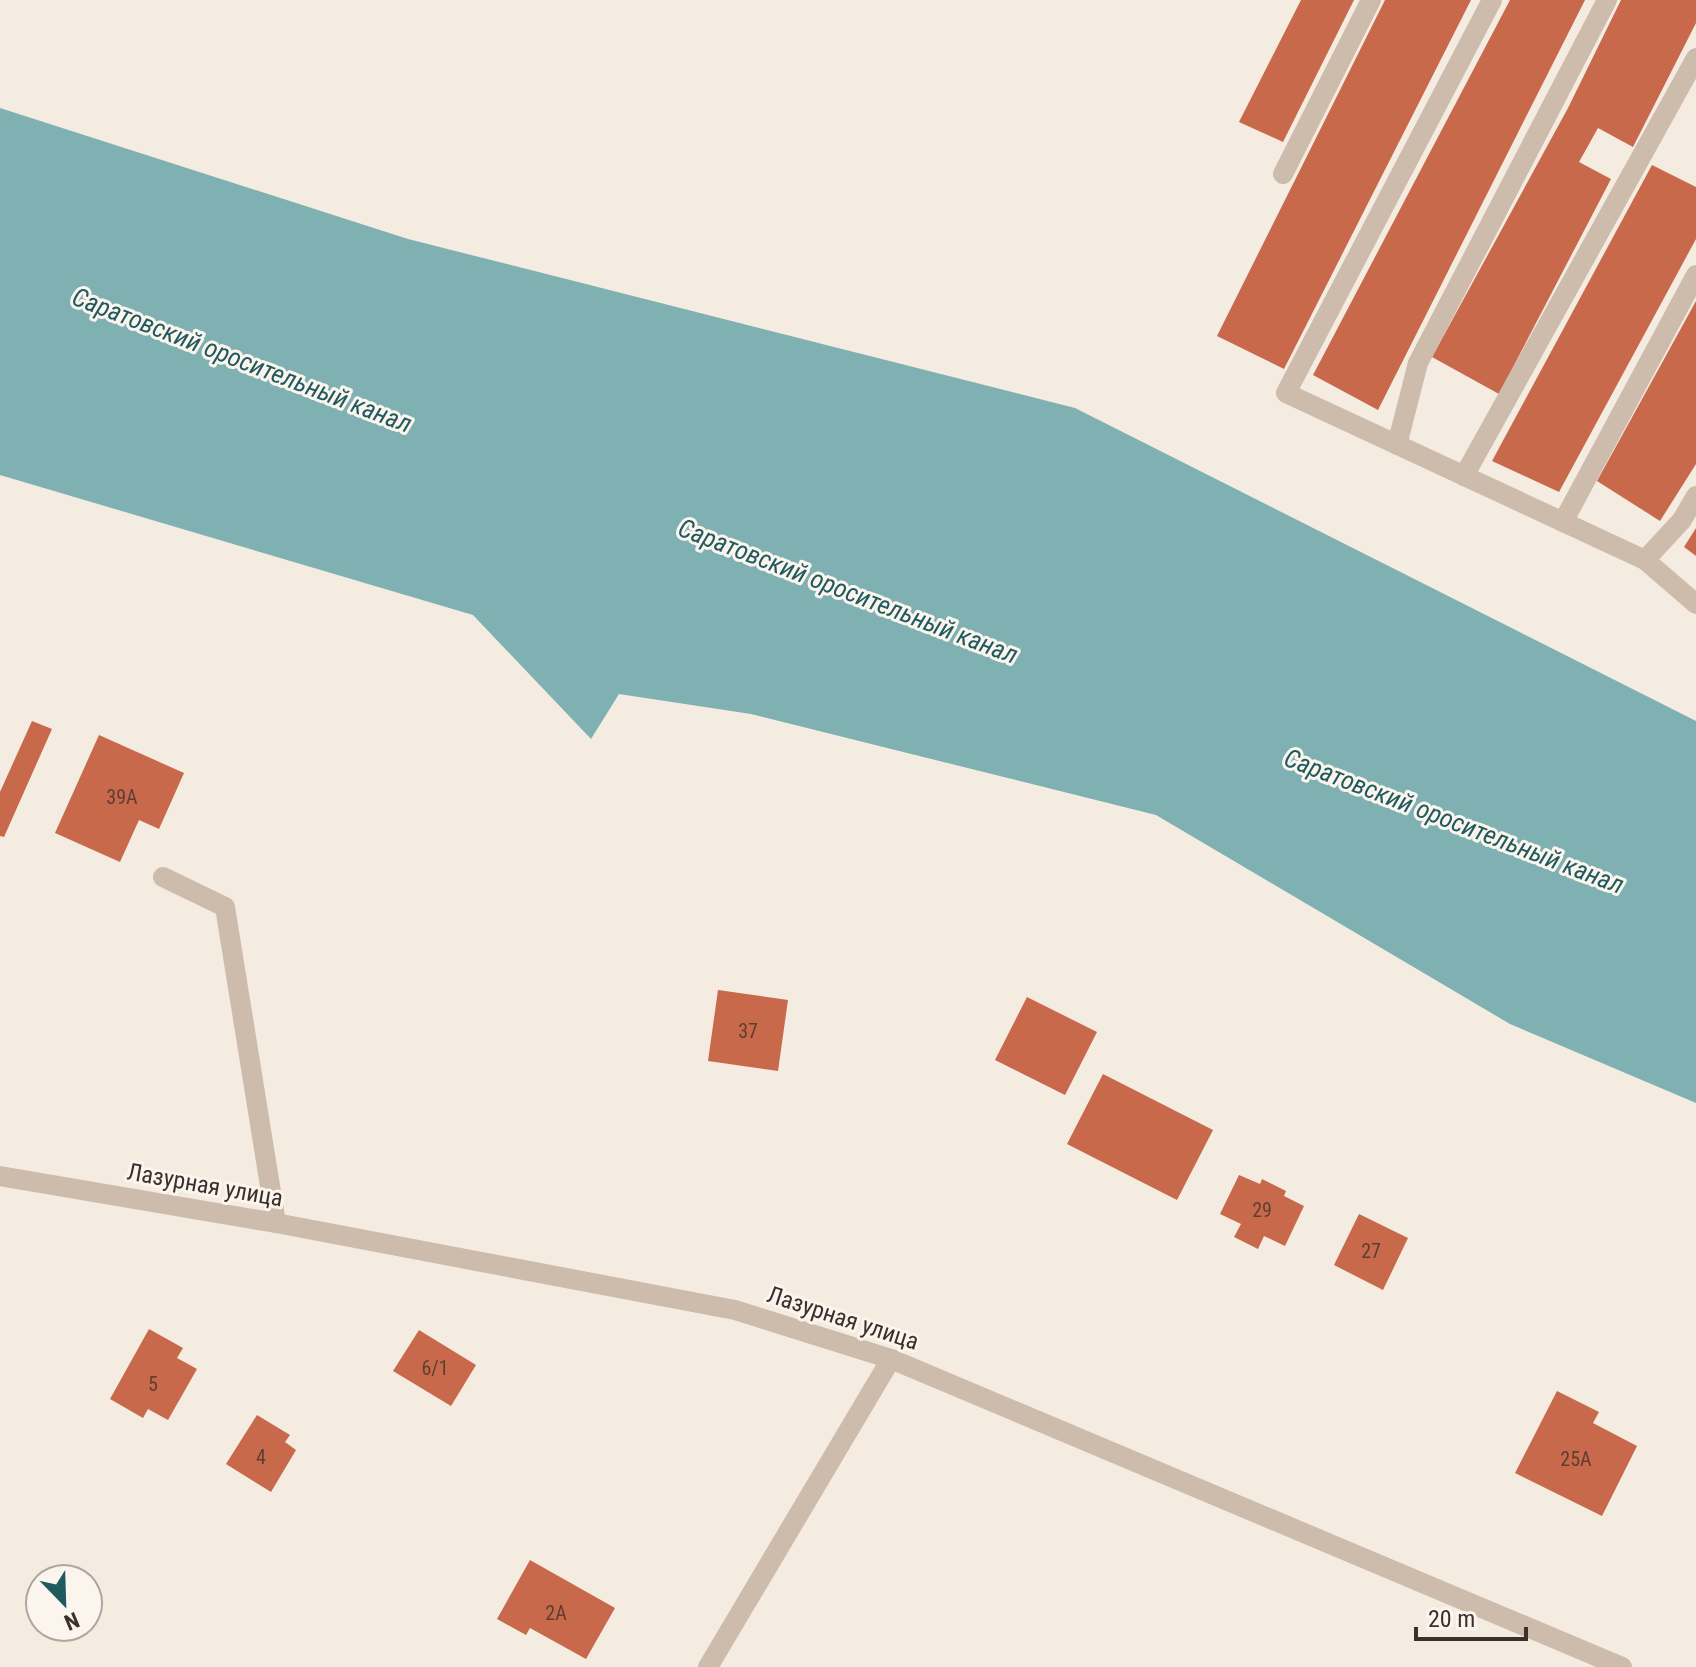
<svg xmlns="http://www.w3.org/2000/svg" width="1696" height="1667" font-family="'Roboto Condensed',sans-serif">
<rect width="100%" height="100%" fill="#f4ebe1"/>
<!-- water -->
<polygon fill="#7fb0b2" points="0,108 408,239 1075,408 1696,721 1696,1103 1510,1024 1156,815 751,714 619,694 591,739 473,615 0,475"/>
<!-- building -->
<g fill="#c8694b">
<polygon points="1301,0 1354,0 1283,142 1239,122"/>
<polygon points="1385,0 1471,0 1284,369 1217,336"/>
<polygon points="1510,0 1585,0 1378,410 1313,375"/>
<polygon points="1621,0 1696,0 1696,23 1633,147 1598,128 1579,162 1611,179 1499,394 1432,357 1568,108"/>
<polygon points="1652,165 1696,187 1696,239 1559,492 1492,461"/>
<polygon points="1696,301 1696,464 1660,521 1597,481"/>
<polygon points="1696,528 1696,556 1684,547"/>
<polygon points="32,721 52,729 4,837 0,836 0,792"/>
<polygon points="99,735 184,773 159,829 139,820 120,862 55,833"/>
<polygon points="718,990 788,1000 778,1071 708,1061"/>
<polygon points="1027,997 1097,1032 1065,1095 995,1060"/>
<polygon points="1103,1074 1213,1130 1177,1200 1067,1144"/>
<polygon points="1239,1175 1260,1184 1262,1179 1286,1191 1284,1196 1304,1206 1285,1246 1264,1236 1258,1249 1234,1237 1241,1224 1220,1214"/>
<polygon points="1359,1214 1408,1238 1383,1290 1334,1265"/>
<polygon points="149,1329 183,1348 177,1358 197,1369 168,1420 148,1409 143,1418 110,1399"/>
<polygon points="419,1330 476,1365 451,1406 393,1371"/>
<polygon points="1557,1391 1599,1412 1593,1423 1637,1446 1602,1516 1515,1473"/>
<polygon points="257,1415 290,1435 285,1442 296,1450 271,1492 226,1464"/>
<polygon points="530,1560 615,1608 586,1659 530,1628 526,1635 497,1619"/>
</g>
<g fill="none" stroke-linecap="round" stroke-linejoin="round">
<!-- minor -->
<g stroke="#cdbbac" stroke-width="20">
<polyline points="1492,0 1286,393 1645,560 1696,604"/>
<polyline points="1283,174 1371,0"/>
<polyline points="1397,445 1418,363 1607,0"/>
<polyline points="1464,476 1696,58"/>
<polyline points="1563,522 1696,275"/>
<polyline points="1645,560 1682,520 1696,496"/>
<polyline points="163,877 225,907 276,1223"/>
<polyline points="0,1176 276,1223 735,1310 891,1359 1622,1667"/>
<polyline points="708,1667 891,1359"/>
</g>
</g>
<g text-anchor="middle" stroke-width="6" stroke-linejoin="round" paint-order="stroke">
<!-- number labels -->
<g font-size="20" fill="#5e3e33">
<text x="122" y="804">39А</text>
<text x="748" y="1038">37</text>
<text x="1262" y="1217">29</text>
<text x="1371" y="1258">27</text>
<text x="435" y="1375">6/1</text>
<text x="153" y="1391">5</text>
<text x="261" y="1464">4</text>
<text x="1576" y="1466">25А</text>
<text x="556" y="1620">2А</text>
</g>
<!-- street labels -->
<g font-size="24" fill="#3b302b" stroke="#fbf5ee">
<text transform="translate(205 1185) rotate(10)" y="8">Лазурная улица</text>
<text transform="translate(843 1318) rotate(18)" y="8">Лазурная улица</text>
</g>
<!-- water labels -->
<g font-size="26" font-style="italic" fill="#1f5a5e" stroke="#fbf5ee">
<text transform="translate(242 360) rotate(21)" y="9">Саратовский оросительный канал</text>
<text transform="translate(848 591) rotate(21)" y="9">Саратовский оросительный канал</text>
<text transform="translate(1454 821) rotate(21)" y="9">Саратовский оросительный канал</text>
</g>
</g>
<!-- north arrow -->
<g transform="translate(64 1603) rotate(157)"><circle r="38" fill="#fbf5ee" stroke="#aea6a0" stroke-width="2"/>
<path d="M0-6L14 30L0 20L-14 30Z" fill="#1f5a5e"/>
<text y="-12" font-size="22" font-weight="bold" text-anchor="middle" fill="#3b302b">N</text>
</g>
<!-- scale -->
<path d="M1416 1627v12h110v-12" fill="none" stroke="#3b302b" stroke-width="4"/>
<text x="1428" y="1627" font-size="24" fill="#3b302b" stroke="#fbf5ee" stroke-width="6" paint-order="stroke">20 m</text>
</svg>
